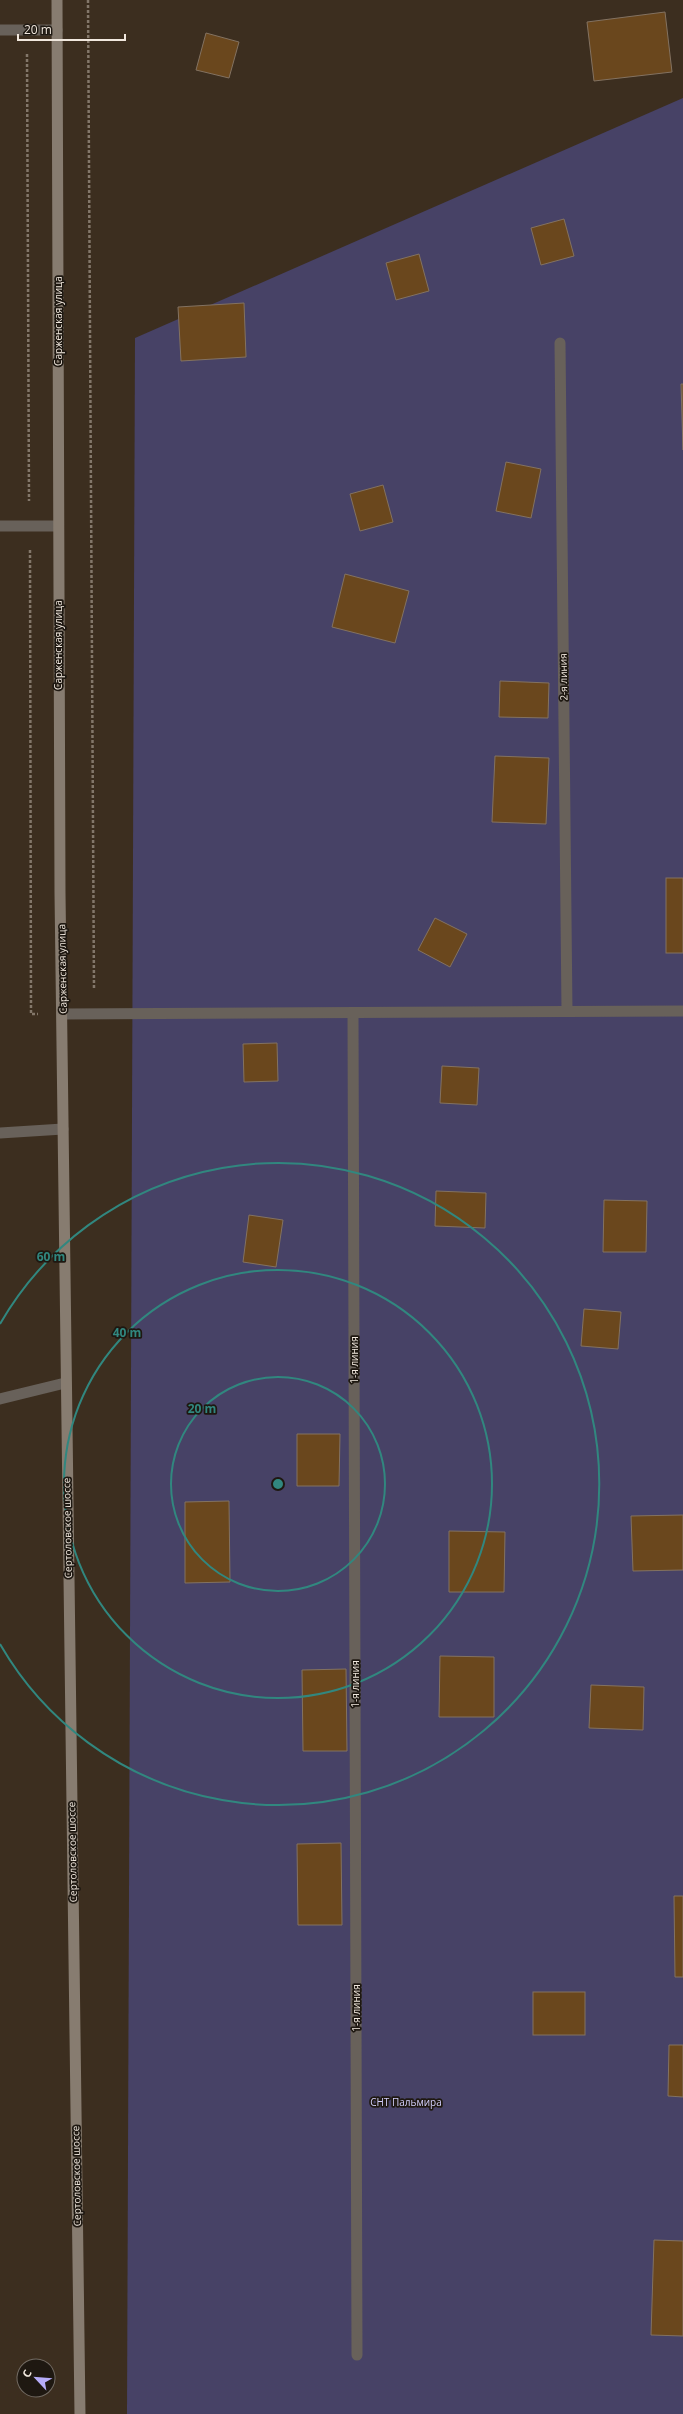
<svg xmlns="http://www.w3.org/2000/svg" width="683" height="2414" font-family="'Open Sans',sans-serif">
<rect width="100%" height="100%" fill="#3c2e1f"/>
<!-- green -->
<polygon fill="#474266" points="683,98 683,2414 127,2414 135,338"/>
<!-- building -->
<g fill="#6a471d" stroke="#837261">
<polygon points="665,12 672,72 594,81 587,22"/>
<polygon points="206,33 239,42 229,78 196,70"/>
<polygon points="564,219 574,256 541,265 531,228"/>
<polygon points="419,254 429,291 396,300 386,263"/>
<polygon points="244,303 246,357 181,361 178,307"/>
<polygon points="681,384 683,384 683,450"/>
<polygon points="506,462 541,469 531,518 496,511"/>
<polygon points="383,485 393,522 360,531 350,494"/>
<polygon points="345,574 409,591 395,643 332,627"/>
<polygon points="500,681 549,683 548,718 499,717"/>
<polygon points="495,756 549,758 546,824 492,822"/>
<rect x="666" y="878" width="17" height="75"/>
<polygon points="435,918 467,934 450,967 418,950"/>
<polygon points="277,1043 278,1081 244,1082 243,1044"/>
<polygon points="442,1066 479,1068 477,1105 440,1103"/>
<polygon points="436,1191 486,1193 485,1228 435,1226"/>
<polygon points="604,1200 647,1201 646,1252 603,1252"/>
<polygon points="249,1215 283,1220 276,1267 243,1262"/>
<polygon points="584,1309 621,1312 618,1349 581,1346"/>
<polygon points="297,1434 340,1434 339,1486 297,1486"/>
<polygon points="229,1501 230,1582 185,1583 185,1502"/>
<polygon points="683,1515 683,1570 633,1571 631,1516"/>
<polygon points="449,1531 505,1532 504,1592 449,1592"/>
<polygon points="440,1656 494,1657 494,1717 439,1717"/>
<polygon points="346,1669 347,1751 303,1751 302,1670"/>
<polygon points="591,1685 644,1687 643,1730 589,1728"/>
<polygon points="341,1843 342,1925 298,1925 297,1844"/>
<polygon points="674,1896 683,1896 683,1977 675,1977"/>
<rect x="533" y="1992" width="52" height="43"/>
<polygon points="669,2045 683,2045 683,2097 668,2096"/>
<polygon points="654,2240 683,2241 683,2336 651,2335"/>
</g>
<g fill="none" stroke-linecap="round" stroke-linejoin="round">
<!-- path -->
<g stroke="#83776a" stroke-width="2.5" stroke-dasharray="3 2" stroke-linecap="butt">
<polyline points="88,0 94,989"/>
<polyline points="27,54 29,501"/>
<polyline points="30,550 31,1014 38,1014"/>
</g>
<!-- service -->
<g stroke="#68615a" stroke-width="11">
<polyline points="0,30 57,30"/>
<polyline points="0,1133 63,1129"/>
<polyline points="0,1399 65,1383"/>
</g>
<!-- minor -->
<g stroke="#68615a" stroke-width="11">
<polyline points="560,343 567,1011"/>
<polyline points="0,526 58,526"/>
<polyline points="353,1013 357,2355"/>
<polyline points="63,1014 683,1011"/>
</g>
<!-- secondary -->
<polyline stroke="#877c70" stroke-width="11" points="57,0 60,893 80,2414"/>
</g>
<!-- distance rings -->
<g fill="none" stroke="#31877f" stroke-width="2">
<circle cx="278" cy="1484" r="107"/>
<circle cx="278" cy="1484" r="214"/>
<path d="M0 1324A321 321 0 1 1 0 1644"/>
</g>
<g text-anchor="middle" stroke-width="3.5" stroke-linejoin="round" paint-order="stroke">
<!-- street labels -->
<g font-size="10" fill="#f1e8de" stroke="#1e1811">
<text transform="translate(58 321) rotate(-90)" y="4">Сарженская улица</text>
<text transform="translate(58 645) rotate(-90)" y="4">Сарженская улица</text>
<text transform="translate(563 677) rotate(-91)" y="4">2-я линия</text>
<text transform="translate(62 969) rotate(-91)" y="4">Сарженская улица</text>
<text transform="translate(354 1360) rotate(-90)" y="4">1-я линия</text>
<text transform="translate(67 1528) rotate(-91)" y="4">Сертоловское шоссе</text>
<text transform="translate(355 1684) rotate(-90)" y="4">1-я линия</text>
<text transform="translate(72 1852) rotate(-91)" y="4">Сертоловское шоссе</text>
<text transform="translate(356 2008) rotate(-90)" y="4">1-я линия</text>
<text transform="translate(76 2176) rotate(-91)" y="4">Сертоловское шоссе</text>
</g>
<!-- park labels -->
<g font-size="10" fill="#d2cefb" stroke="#1e1811">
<text x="406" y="2106">СНТ Пальмира</text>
</g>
</g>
<circle cx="278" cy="1484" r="6" fill="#31877f" stroke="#1e1811" stroke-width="2"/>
<g font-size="12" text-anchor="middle" font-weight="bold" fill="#31877f" stroke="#1e1811" stroke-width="3.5" stroke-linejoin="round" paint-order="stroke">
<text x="51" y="1261">60 m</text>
<text x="127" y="1337">40 m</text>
<text x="202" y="1413">20 m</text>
</g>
<!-- north arrow -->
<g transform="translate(36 2378) rotate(296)"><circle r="19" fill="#1e1811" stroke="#726b63"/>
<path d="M0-3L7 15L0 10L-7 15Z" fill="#b5acf8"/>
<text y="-6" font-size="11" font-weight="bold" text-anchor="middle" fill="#f1e8de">С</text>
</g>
<!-- scale -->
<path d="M18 34v6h107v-6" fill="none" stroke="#f1e8de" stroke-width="2"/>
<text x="24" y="34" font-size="12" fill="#f1e8de" stroke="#1e1811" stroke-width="3" paint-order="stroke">20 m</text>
</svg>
